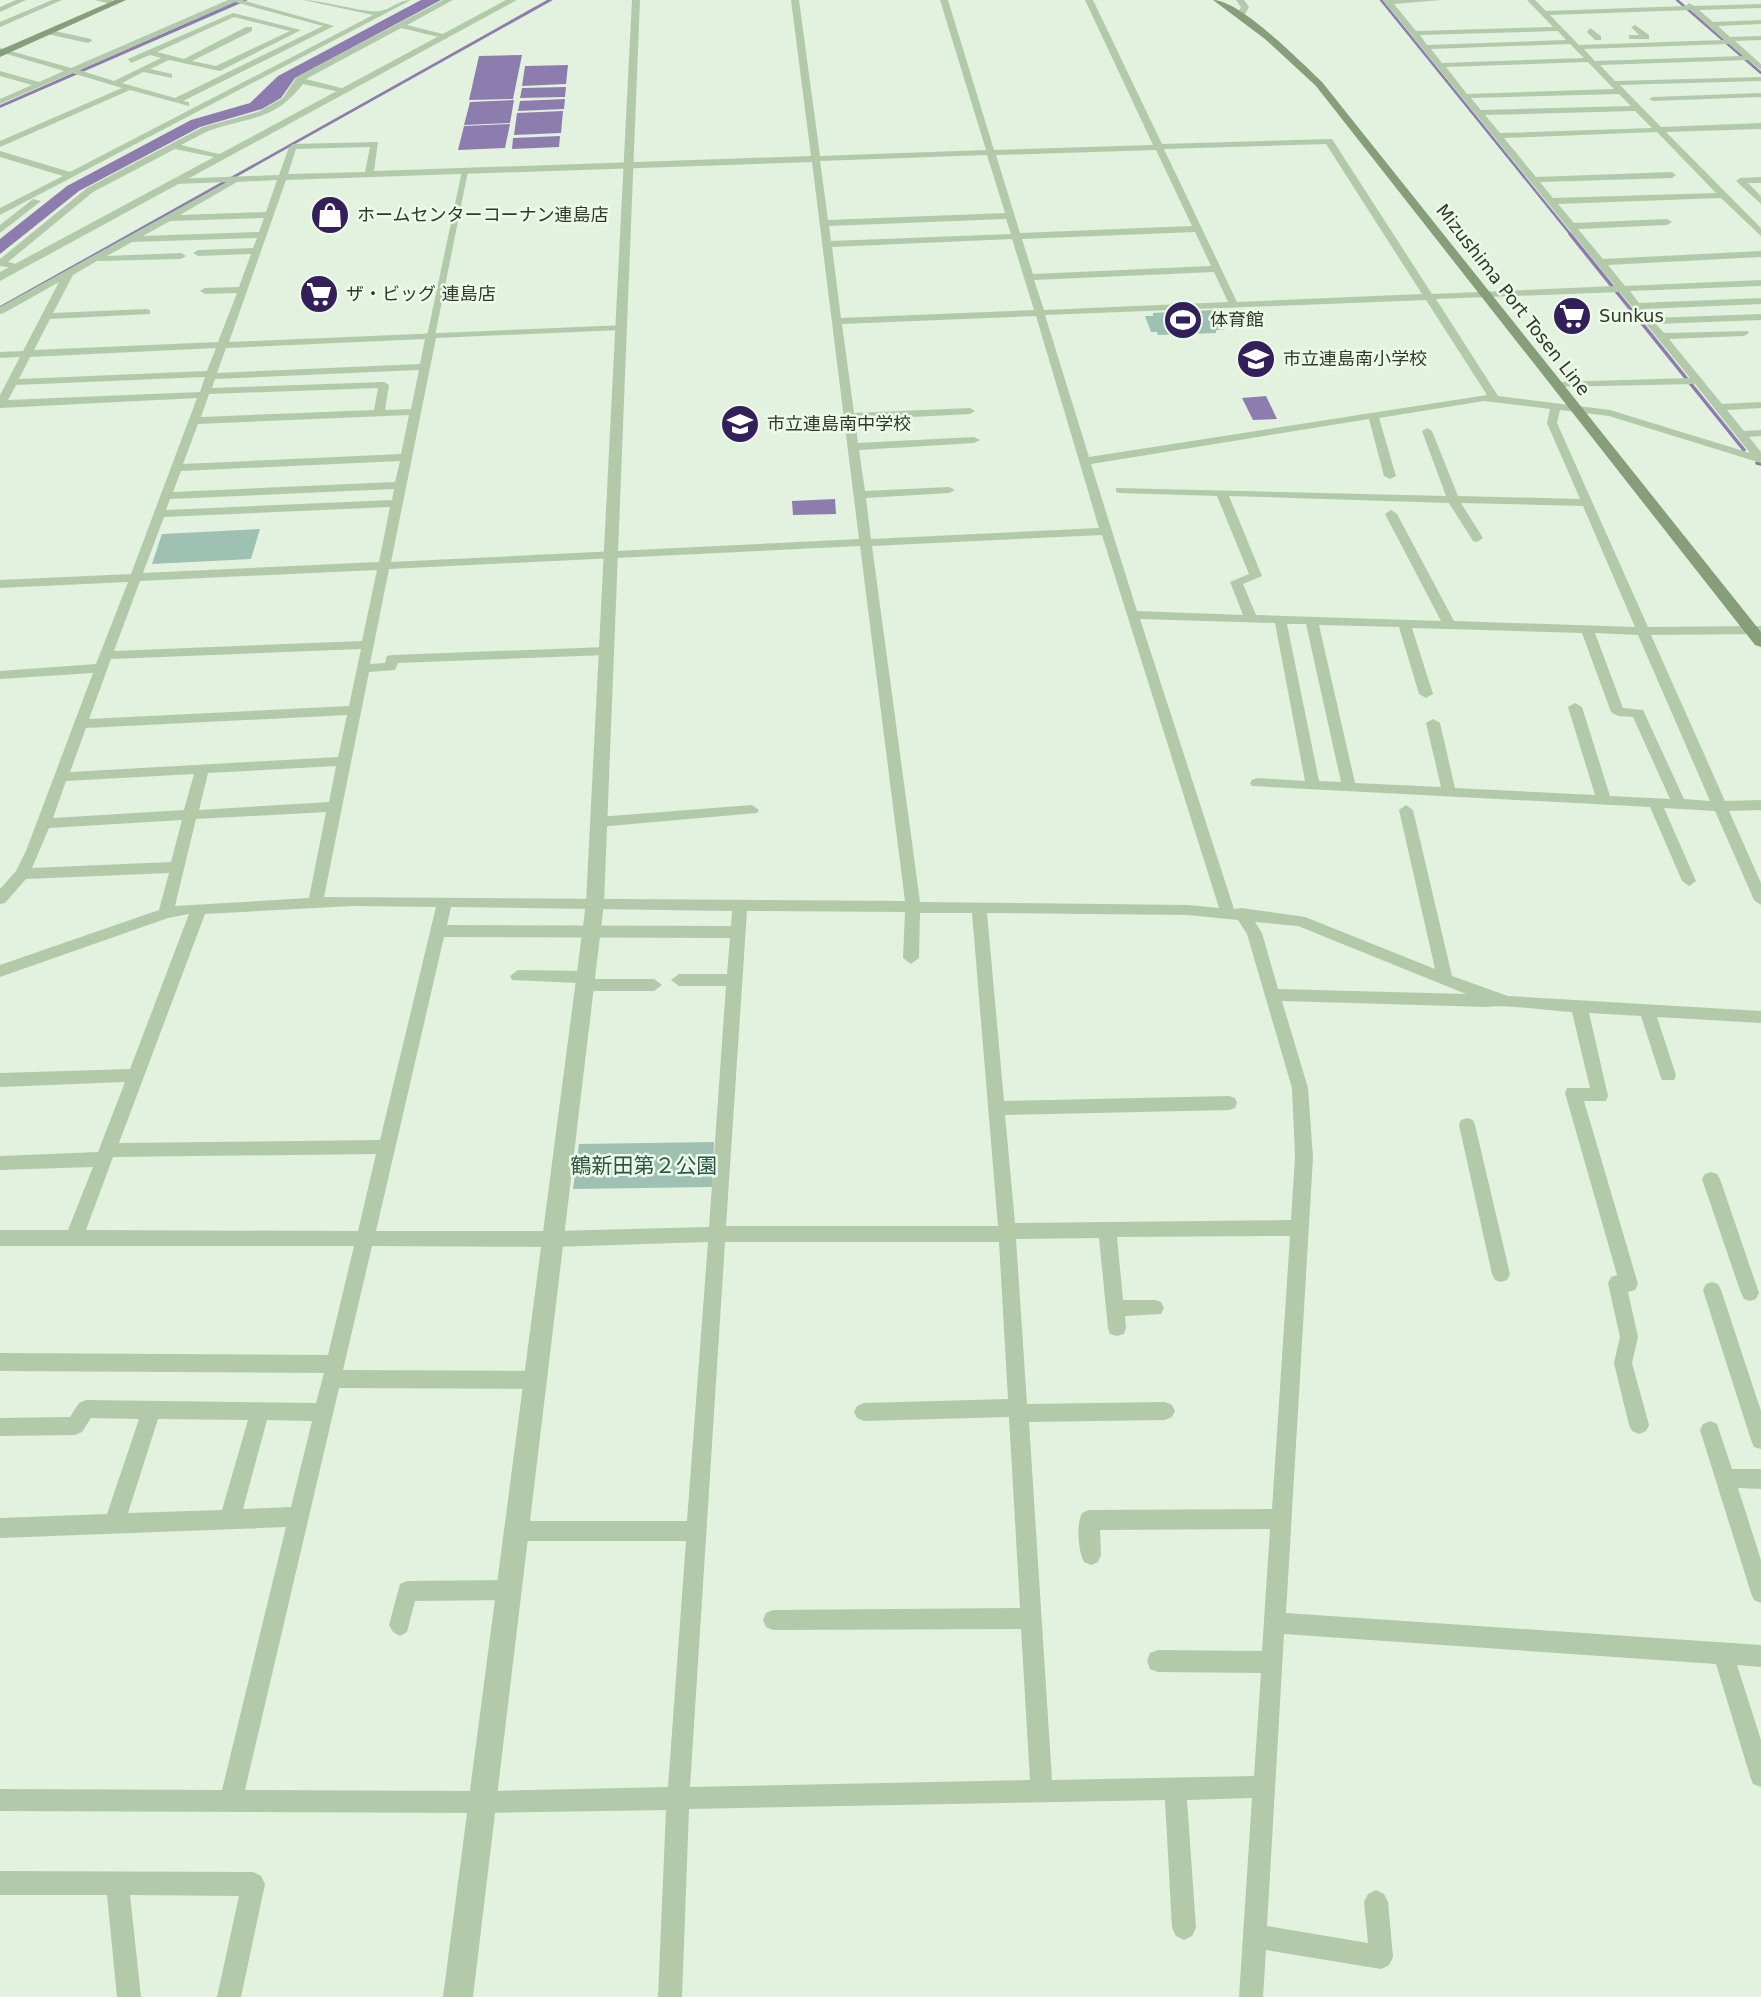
<svg xmlns="http://www.w3.org/2000/svg" width="1761" height="1997" font-family="'DejaVu Sans','Noto Sans JP',sans-serif">
<rect width="100%" height="100%" fill="#e2f2de"/>
<!-- green -->
<g fill="#9ec1b3">
<polygon points="1215,310 1224,330 1216,330 1216,333 1158,335 1157,332 1151,332 1145,316 1153,316 1153,313"/>
<polygon points="260,529 251,559 152,564 162,534"/>
<polygon points="714,1142 712,1187 573,1189 579,1144"/>
</g>
<!-- water -->
<g fill="#8d7daf">
<polygon points="239,0 248,0 0,108 0,105"/>
<polygon points="421,0 441,0 295,78 281,98 262,109 200,127 79,191 0,254 0,239 67,186 191,120 250,103 278,76"/>
<polygon points="547,0 553,0 0,309 0,306"/>
<polygon points="522,55 513,99 469,100 479,56"/>
<polygon points="568,65 566,84 522,86 525,66"/>
<polygon points="566,87 565,97 520,98 522,88"/>
<polygon points="565,99 564,109 518,111 520,101"/>
<polygon points="514,100 510,123 464,125 470,102"/>
<polygon points="563,111 561,133 514,135 517,113"/>
<polygon points="510,124 505,148 458,150 464,126"/>
<polygon points="560,136 559,147 512,149 513,138"/>
<polygon points="1266,396 1277,419 1253,420 1242,398"/>
<polygon points="835,499 836,514 793,515 792,501"/>
</g>
<g fill="none" stroke-linecap="round" stroke-linejoin="round">
<!-- stream-far1 -->
<g stroke="#8d7daf" stroke-width="2.5">
<polyline points="1381,0 1571,235"/>
<polyline points="1677,0 1761,73"/>
</g>
<!-- stream -->
<g stroke="#8d7daf" stroke-width="3.5">
<polyline points="1570,234 1744,450"/>
<polyline points="1757,463 1761,464"/>
</g>
<!-- pedestrian -->
<polygon fill="#b2caaa" fill-rule="evenodd" points="465,169 468,171 435,336 431,338 427,336 462,171"/>
<!-- minor -->
<g fill="#b2caaa" fill-rule="evenodd">
<polygon points="16,0 26,0 0,12 0,7"/>
<polygon points="52,0 62,0 0,27 0,22"/>
<polygon points="95,0 111,0 119,3 115,5"/>
<path d="M228 0H242L334 26 183 101 189 102V106L130 90 0 147V141L122 88 72 73 0 104V99L32 85 0 76V71L39 82 64 71 0 52V48L71 68ZM235 2 323 26 175 98 122 83 143 72 172 78V74L150 69 169 60 220 71 301 30 233 13 128 59 131 63 150 55 161 58 114 81 79 70ZM234 17 290 31 216 66 192 61 252 31V27H246L184 59 157 52Z"/>
<path d="M303 0C322 0 368 14 380 11 392 9 398 0 411 0L0 215V208L63 176 0 157V151L70 172 373 15Z"/>
<path d="M443 0H453L407 25 447 35V39L401 28 306 79 345 89V93L303 84C274 121 252 116 211 130 201 134 191 140 181 145L223 155V159L175 149 93 192 8 262 20 265V269L0 266V259L87 188 203 127 258 112 283 98 296 78 302 74Z"/>
<path d="M791 0H799L820 156 986 150 940 0H948L994 150 1153 145 1085 0H1093L1162 144 1332 139 1432 294 1615 286 1383 0H1441L1394 4 1416 31 1553 27 1527 0H1535L1546 11 1686 6 1689 3 1694 6 1761 4V8L1699 10 1713 22 1761 20V24L1718 26 1730 37 1761 36V40L1735 41 1761 64V70L1748 60 1600 65 1615 81 1761 77V81L1620 85 1661 127 1761 123V129L1666 132 1761 228V236L1721 198 1558 204 1574 223 1667 219 1672 222 1667 225 1578 229 1603 259 1761 251V257L1608 265 1625 286 1761 280V286L1630 291 1639 303 1761 298V304L1644 309 1651 318 1761 314V320L1656 324 1664 333 1748 331 1749 333 1744 336 1669 339 1722 404 1761 402V408L1727 410 1744 431 1761 430V436L1749 437 1761 452V463L1609 416 1560 410 1557 423 1648 627 1761 626V634L1651 635 1725 801 1761 800V810L1729 811 1761 883V905L1754 900 1715 811 1664 808 1696 881 1689 886 1682 881 1650 807 1252 786 1250 783 1252 780 1257 778 1305 781 1275 623 1140 619 1234 909 1241 908 1305 917 1435 969 1399 810 1406 805 1413 810 1452 976 1508 996 1761 1011V1023L1657 1017 1676 1075 1674 1080H1662L1660 1075 1641 1016 1589 1013 1608 1096 1606 1101H1584L1638 1284 1635 1290 1628 1292 1638 1337 1632 1363 1649 1425 1646 1431 1639 1434 1632 1431 1629 1425 1614 1363 1620 1337 1608 1283 1611 1277 1617 1275 1565 1093 1567 1088H1590L1572 1012C1556 1011 1499 1004 1488 1007L1282 1001 1308 1088 1313 1157 1286 1613 1761 1645V1667L1737 1665 1761 1740V1787L1753 1784 1750 1776 1716 1664 1284 1634 1267 1926 1368 1943 1364 1902 1368 1894 1376 1890 1384 1894 1388 1902 1393 1957 1389 1965 1381 1969 1266 1950 1263 1997H1239L1252 1798 1187 1800 1196 1928 1192 1936 1184 1940 1176 1936 1172 1928 1165 1800 689 1809 682 1997H658L666 1810 482 1813 0 1811V1789L222 1790 286 1527 0 1538V1518L107 1514 139 1419 91 1418 82 1432 75 1435 0 1436V1418L70 1417 79 1403 86 1400 316 1403 324 1373 0 1371V1353L328 1355 354 1246H0V1230H68L93 1167 0 1170V1156L98 1152 125 1082 0 1087V1073L130 1069 189 914 168 918 0 977V965L159 910 169 873 26 879 5 903 0 904V889L16 871 26 851 93 673 0 679V671L96 664 128 582 0 588V580L131 574 197 398 0 408V395L20 357 0 358V352L23 351 59 282 4 313 0 314V307L227 182 175 184 172 183V179L279 175 289 147 293 144 378 142 374 171 811 156ZM1691 10 1724 40 1579 45 1550 15ZM1558 31 1566 40 1427 45 1420 35ZM1570 44 1584 58 1442 63 1431 49ZM1729 44 1743 56 1595 61 1584 49ZM1588 62 1614 89 1467 94 1446 67ZM1619 94 1631 106 1481 110 1471 98ZM1635 111 1652 128 1500 133 1485 115ZM1657 132 1716 193 1553 198 1540 182 1672 178 1676 175 1672 172 1536 177 1504 138ZM1326 144 1422 294 1237 302 1164 149ZM370 147 365 172 288 174 296 149ZM1156 150 1192 226 1020 233 996 155ZM987 155 1005 213 828 220 820 161ZM812 162 859 539 391 562 436 338 621 330 626 327 625 325 229 342 286 180ZM277 180 266 212 180 215 237 182ZM264 218 259 232 143 236 170 221ZM1006 219 1011 234 831 241 829 226ZM1195 232 1211 266 1033 274 1022 239ZM257 238 253 248 198 250 193 253 198 256 251 254 239 287 205 288 200 291 205 294 237 293 218 342 34 350 50 319 150 314V310L146 309 53 313 73 275 97 261 181 259 186 256 181 253 107 256 132 242ZM1012 239 1034 310 841 318 832 247ZM1214 272 1228 302 1044 310 1034 280ZM1620 292 1690 378 1558 382 1554 383V387L1695 384 1750 453 1610 410 1498 396 1436 299ZM1426 300 1487 395 1089 457 1045 315ZM1036 316 1099 528 871 539 866 498 949 493 955 490 949 487 865 491 859 450 974 443 980 440 974 437 858 443 855 420 970 414 975 411 970 408 854 413 842 324ZM425 339 420 364 217 373 226 348ZM216 348 207 371 19 379 30 357ZM419 370 411 409 385 410 389 385 384 382 212 388 215 379ZM205 377 200 392 8 400 16 385ZM378 388 374 410 201 417 209 394ZM1484 401 1550 409 1547 423 1580 499 1458 496 1432 431 1427 428 1422 431 1446 496 1116 488V492L1120 493 1217 496 1249 574 1230 582 1243 615 1137 611 1091 464 1369 419 1384 476 1390 479 1396 476 1379 418ZM409 415 401 454 183 464 198 424ZM400 461 395 482 173 492 181 471ZM394 489 392 500 166 510 170 499ZM1229 496 1449 503 1473 541 1477 542 1483 538 1461 503 1583 506 1635 627 1454 621 1397 514 1391 510 1385 514 1441 621 1256 615 1243 584 1262 576ZM390 507 379 562 143 573 164 517ZM1102 535 1219 908 1188 905 920 902 872 546ZM860 546 905 901 324 897 369 672 395 670 398 663 606 655 612 651 606 647 392 655 387 656 385 663 370 664 389 569ZM377 570 362 641 114 651 140 581ZM1287 624H1306L1341 782 1319 781ZM1319 625 1399 627 1419 694 1426 698 1433 694 1412 628 1582 633 1611 712 1618 716 1633 717 1670 799 1610 796 1582 707 1575 703 1568 707 1595 795 1455 788 1440 723 1433 719 1426 723 1441 787 1355 783ZM1595 633 1638 635 1710 801 1684 799 1643 710 1623 708ZM361 649 349 706 89 719 111 659ZM347 715 338 757 70 772 86 728ZM336 766 329 802 199 810 208 773ZM194 774 184 810 53 818 66 781ZM326 812 309 898 175 906 196 819ZM182 820 171 862 32 868 49 828ZM352 906 436 907 380 1140 119 1143 205 914ZM451 907 732 911 731 926 447 925ZM747 911 905 912 903 958 911 964 919 958 920 913H972L998 1226H726ZM987 913 1188 915 1238 920 1247 934 1292 1088 1295 1157 1291 1220 1015 1223 1005 1115 1229 1110 1235 1108 1237 1103 1235 1098 1229 1096 1004 1101ZM1255 922 1298 926 1466 994 1278 989 1262 933ZM444 937 730 938 727 974H679L671 980 679 986H726L709 1227 553 1231H376ZM376 1154 358 1231 86 1230 113 1157ZM1290 1236 1272 1509 1089 1510 1082 1513C1076 1526 1078 1549 1084 1562L1091 1565 1098 1562 1101 1555 1100 1530 1270 1529 1262 1651 1158 1650 1150 1653 1147 1661 1150 1669 1158 1672 1261 1673 1254 1776 1052 1780 1029 1422 1165 1420 1172 1417 1175 1411 1172 1405 1165 1402 1027 1404 1016 1239 1099 1238 1108 1328 1110 1334 1117 1336 1124 1334 1126 1328 1125 1316 1161 1314 1164 1308 1161 1302 1155 1300H1123L1117 1237ZM708 1242 687 1521H516L509 1524 506 1531 509 1538 516 1541H686L668 1787 482 1791 245 1790 339 1388 535 1389 542 1386 544 1380 542 1374 535 1371 343 1370 372 1246 553 1247ZM725 1242H999L1008 1399 864 1403 857 1406 854 1412 857 1418 864 1421 1009 1417 1020 1608 773 1610 766 1613 763 1620 766 1627 773 1630 1021 1629 1030 1780 690 1787ZM158 1419 248 1420 222 1510 128 1513ZM267 1420 312 1421 291 1507 243 1509Z"/>
<polygon points="1236,0 1244,0 1249,7 1243,18 1236,16 1241,7"/>
<polygon points="1635,25 1649,35 1649,39 1629,39 1629,35 1639,35 1631,27"/>
<polygon points="1590,28 1601,36 1601,40 1595,40 1587,32"/>
<polygon points="50,30 91,39 92,41 88,43 47,34"/>
<polygon points="1761,93 1761,97 1653,101 1649,99 1653,97"/>
<polygon points="1761,177 1761,183 1748,183 1761,196 1761,204 1736,181 1740,178"/>
<polygon points="33,199 41,201 0,233 0,225"/>
<polygon points="752,805 759,810 757,813 598,827 591,822 598,817"/>
<polygon points="518,970 585,971 591,973 592,979 654,979 662,985 654,991 585,991 579,989 578,983 512,980 510,976"/>
<polygon points="1467,1118 1473,1120 1475,1125 1510,1274 1507,1280 1501,1282 1495,1280 1492,1274 1459,1125 1461,1120"/>
<polygon points="1711,1172 1717,1174 1720,1179 1759,1293 1756,1299 1750,1301 1744,1299 1741,1293 1702,1179 1705,1174"/>
<polygon points="1712,1282 1718,1284 1721,1290 1761,1411 1761,1449 1754,1447 1751,1440 1703,1290 1706,1284"/>
<polygon points="1710,1421 1717,1424 1732,1469 1761,1469 1761,1489 1738,1488 1761,1560 1761,1603 1754,1600 1751,1593 1700,1430 1703,1424"/>
<polygon points="509,1580 516,1583 519,1590 516,1597 509,1600 415,1601 407,1632 400,1636 393,1632 389,1625 400,1584 407,1581"/>
<polygon points="0,1871 253,1872 261,1876 265,1884 241,1997 217,1997 239,1896 130,1895 141,1997 117,1997 107,1895 0,1895"/>
</g>
<!-- tertiary -->
<g fill="#b2caaa" fill-rule="evenodd">
<polygon points="506,0 517,0 0,281 0,272"/>
<polygon points="632,0 640,0 604,903 473,1997 443,1997 586,903"/>
</g>
<!-- secondary -->
<g fill="#879e7b" fill-rule="evenodd">
<polygon points="115,0 126,0 0,57 0,50"/>
<path d="M1213 0C1240 0 1301 62 1322 82L1761 632V647L1755 645 1316 86 1265 39Z"/>
</g>
</g>
<!-- wall -->
<polygon fill="#72a940" points="1561,303 1589,315 1586,322 1568,324 1558,310"/>
<!-- building -->
<polygon fill="#84c44a" stroke="#5c8934" stroke-width="2" points="1578,302 1589,315 1571,316 1561,303"/>
<!-- icons -->
<defs>
<symbol id="shop-disc" viewBox="-11 -11 22 22"><circle r="9.5" fill="#331f59" stroke="#edfaea"/><path d="M-5-2.5h2.3a2.7 3.5 0 0 1 5.4 0H5L5.5 6h-11ZM-1.5-2.5h3a1.5 2.3 0 0 0-3 0Z" fill="#fff"/></symbol>
<symbol id="supermarket-disc" viewBox="-11 -11 22 22"><circle r="9.5" fill="#331f59" stroke="#edfaea"/><path d="M-6-5.5h2.5l.6 2H6L4.5 2H-2.5L-4.4-4H-6ZM-1.5 3.2a1.3 1.3 0 1 0 .1 0ZM3 3.2a1.3 1.3 0 1 0 .1 0Z" fill="#fff"/></symbol>
<symbol id="stadium-disc" viewBox="-11 -11 22 22"><circle r="9.5" fill="#331f59" stroke="#edfaea"/><path d="M0-5a6.5 5 0 1 0 0 10a6.5 5 0 1 0 0-10ZM-3.5-1.8h7v3.6h-7Z" fill="#fff"/></symbol>
<symbol id="school-disc" viewBox="-11 -11 22 22"><circle r="9.5" fill="#331f59" stroke="#edfaea"/><path d="M0-5L7-2L0 1L-7-2ZM-4 1L0 2.5L4 1V4Q0 6-4 4Z" fill="#fff"/></symbol>
</defs>
<g fill-rule="evenodd">
<use href="#shop-disc" x="308" y="193" width="44" height="44"/>
<use href="#supermarket-disc" x="297" y="272" width="44" height="44"/>
<use href="#supermarket-disc" x="1550" y="294" width="44" height="44"/>
<use href="#stadium-disc" x="1161" y="298" width="44" height="44"/>
<use href="#school-disc" x="1234" y="337" width="44" height="44"/>
<use href="#school-disc" x="718" y="402" width="44" height="44"/>
</g>
<g text-anchor="middle" stroke-width="5" stroke-linejoin="round" paint-order="stroke">
<!-- far-poi labels -->
<g font-size="18" fill="#2f3829" stroke="#edfaea" text-anchor="start">
<text x="357" y="221">ホームセンターコーナン連島店</text>
<text x="346" y="300">ザ・ビッグ 連島店</text>
<text x="1599" y="322">Sunkus</text>
<text x="1210" y="326">体育館</text>
<text x="1283" y="365">市立連島南小学校</text>
<text x="767" y="430">市立連島南中学校</text>
</g>
<!-- far-street labels -->
<g font-size="18" fill="#2f3829" stroke="#edfaea">
<text transform="translate(1513 300) rotate(52)" y="6">Mizushima Port Tosen Line</text>
</g>
<!-- park labels -->
<g font-size="21" fill="#2d5547" stroke="#edfaea">
<text x="644" y="1173">鶴新田第２公園</text>
</g>
</g>
</svg>
